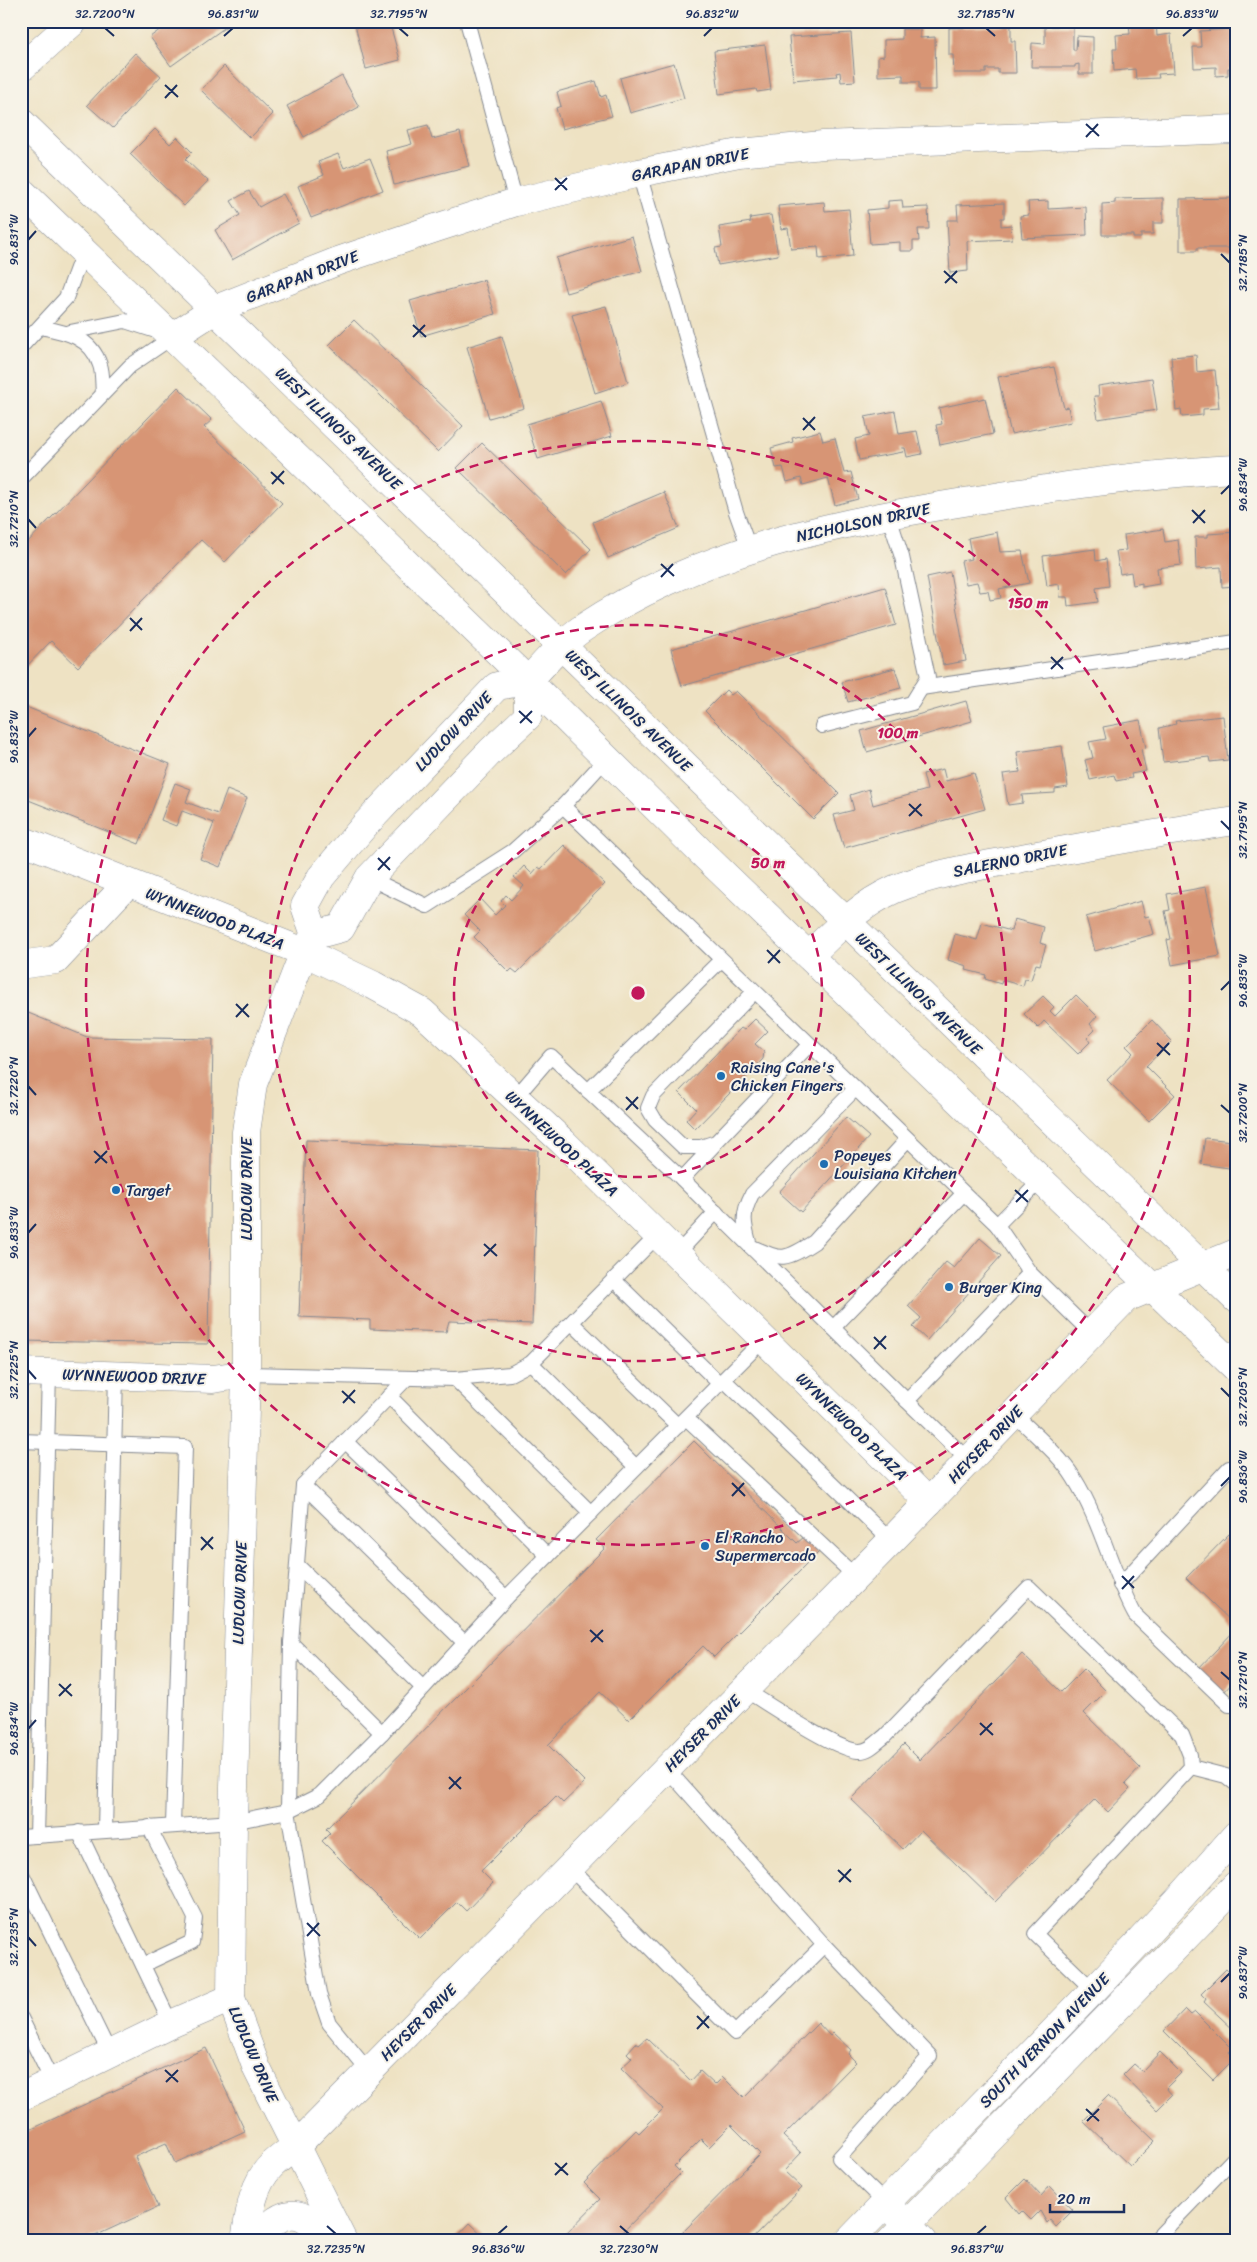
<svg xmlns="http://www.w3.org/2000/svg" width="1257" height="2262" font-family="Sriracha,sans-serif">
<rect width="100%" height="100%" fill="#f7f3e8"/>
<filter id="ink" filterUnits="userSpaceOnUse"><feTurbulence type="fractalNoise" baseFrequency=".02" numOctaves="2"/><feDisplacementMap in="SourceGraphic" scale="10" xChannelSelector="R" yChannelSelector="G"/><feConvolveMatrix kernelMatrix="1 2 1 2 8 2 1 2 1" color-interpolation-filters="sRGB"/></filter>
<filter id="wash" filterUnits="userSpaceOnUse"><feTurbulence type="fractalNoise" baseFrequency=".0096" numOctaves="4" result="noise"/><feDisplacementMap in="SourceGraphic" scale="20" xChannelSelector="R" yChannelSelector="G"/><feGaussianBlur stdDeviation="1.12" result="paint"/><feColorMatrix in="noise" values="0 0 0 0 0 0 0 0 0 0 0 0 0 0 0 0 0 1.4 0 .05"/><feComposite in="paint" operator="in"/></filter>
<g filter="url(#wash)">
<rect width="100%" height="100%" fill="#eee2c3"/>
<g id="blocks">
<!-- building -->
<g fill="#d79574">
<polygon points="172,21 234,21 171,66 150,37"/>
<polygon points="354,21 399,21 400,25 391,28 400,60 366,69"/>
<polygon points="1156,21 1157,36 1171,34 1174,73 1158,74 1159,78 1136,79 1135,69 1114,71 1113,49 1117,49 1116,35 1130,34 1129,24"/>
<polygon points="1232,21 1236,21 1236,88 1233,68 1228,68 1228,75 1216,76 1216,67 1194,68 1193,47 1201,47 1200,31 1233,29"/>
<polygon points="1011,26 1011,41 1015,41 1016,73 998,73 998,69 986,69 986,73 954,73 953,55 949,55 949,28"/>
<polygon points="1045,26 1073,26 1073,50 1076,50 1077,36 1093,37 1093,74 1079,74 1079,64 1075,65 1075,67 1031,67 1032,43 1045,44"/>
<polygon points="902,29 920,29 920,38 935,37 936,90 919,90 919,82 903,82 903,75 878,76 878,57 884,56 884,40 902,39"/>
<polygon points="851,33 855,81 841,82 840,72 836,73 837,76 793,80 789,37"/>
<polygon points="765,45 771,90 757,92 756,89 719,94 714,51"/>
<polygon points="135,53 161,76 113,128 87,105"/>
<polygon points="674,63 684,98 630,113 620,78"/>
<polygon points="224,66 273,114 250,138 201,90"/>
<polygon points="342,76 359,107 304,137 287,106"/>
<polygon points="596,81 601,97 606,95 612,116 562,129 556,108 561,106 557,92"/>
<polygon points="428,125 432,139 460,132 469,166 394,185 386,151 412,144 408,130"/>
<polygon points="155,129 170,144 177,137 192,152 185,159 208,181 184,206 130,154"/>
<polygon points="338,154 344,168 370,158 383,190 311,218 298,186 324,175 318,162"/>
<polygon points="249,191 259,207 283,194 299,223 232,260 215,230 240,215 231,201"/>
<polygon points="1163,198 1163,223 1153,223 1153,234 1141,234 1141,238 1133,238 1133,235 1102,235 1102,204 1115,203 1115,199"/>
<polygon points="1236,198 1236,248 1197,248 1197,251 1180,251 1180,199"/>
<polygon points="902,200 903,208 928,207 929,229 918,229 919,241 913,241 913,251 900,251 900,242 870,244 867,210 888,208 888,201"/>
<polygon points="1048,201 1048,209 1086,207 1087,235 1022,238 1020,216 1029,215 1028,202"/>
<polygon points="824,202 825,211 849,209 853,256 819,259 818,247 791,249 788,228 781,229 778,206"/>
<polygon points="1004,203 1004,218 1001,218 1001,226 1011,225 1012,239 967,241 968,271 950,273 947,220 958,220 957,205"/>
<polygon points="771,215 778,255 718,265 715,248 722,247 719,227 751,222 750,218"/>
<polygon points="632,236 642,271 566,293 556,258"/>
<polygon points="484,280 495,314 421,336 410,301"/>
<polygon points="606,306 628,382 595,393 572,315"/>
<polygon points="354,320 463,426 438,452 329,345"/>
<polygon points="502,336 524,408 489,418 467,347"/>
<polygon points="1196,355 1197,372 1215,370 1219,408 1203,409 1203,415 1182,417 1181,409 1176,410 1171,357"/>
<polygon points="1054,367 1064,408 1068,407 1071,422 1011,434 998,377"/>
<polygon points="1152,378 1157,410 1098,419 1094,396 1099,396 1098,386"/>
<polygon points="178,387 212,420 204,427 282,503 225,562 201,540 78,667 51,641 21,672 21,549"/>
<polygon points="985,398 993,434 940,445 936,425 942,424 939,408"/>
<polygon points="601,401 612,436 538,459 527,424"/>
<polygon points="895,411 899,434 917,431 922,454 907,457 905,448 902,448 903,452 859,460 855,439 869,436 865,417"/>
<polygon points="820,431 823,441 835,438 844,473 851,472 858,499 835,505 828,478 803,485 801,478 787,482 783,467 776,468 771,448 793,442 792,438"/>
<polygon points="482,443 591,549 566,575 457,468"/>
<polygon points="664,492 679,528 608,558 593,522"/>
<polygon points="1163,529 1165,542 1178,540 1181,565 1157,568 1159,584 1142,587 1142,583 1133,585 1131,572 1120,574 1116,551 1126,550 1124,535"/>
<polygon points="997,532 1000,552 1022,551 1029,583 999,589 1001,598 990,600 988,591 980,592 977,582 966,584 961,561 972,559 968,538"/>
<polygon points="1236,532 1236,586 1222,587 1221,567 1196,569 1195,537 1208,537 1208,534"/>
<polygon points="1095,549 1096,561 1106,559 1109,586 1096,588 1098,602 1068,606 1067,597 1060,597 1059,584 1047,586 1043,556"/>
<polygon points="950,572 966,661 943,665 927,577"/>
<polygon points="885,587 896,625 682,686 671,649"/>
<polygon points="895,668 901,688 848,702 842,682"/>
<polygon points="726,690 731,695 736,691 839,793 813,819 705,711"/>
<polygon points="966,701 972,721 867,752 861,731"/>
<polygon points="21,705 170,764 139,844 21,797"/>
<polygon points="1223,716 1228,760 1210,762 1209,757 1163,762 1159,728 1176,724 1175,721"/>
<polygon points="1140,720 1146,748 1141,749 1146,771 1131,774 1132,778 1116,781 1114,775 1090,780 1085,760 1093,758 1089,742 1106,739 1103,727"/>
<polygon points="1062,746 1068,787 1055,789 1055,793 1022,795 1023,803 1008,805 1003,774 1020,772 1017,752"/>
<polygon points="943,769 946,781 974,773 985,809 844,848 834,815 854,810 850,795 869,789 873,805 927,790 923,774"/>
<polygon points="175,783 191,789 186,802 218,814 227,790 247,798 220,867 200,859 214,823 182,811 176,826 161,820"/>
<polygon points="564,845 605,884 517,973 512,969 509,972 474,937 480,931 464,915 480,899 495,915 505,905 501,901 506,895 511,900 524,886 514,877 524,866 532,874 538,867 541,869"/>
<polygon points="1206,887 1220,956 1172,965 1167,940 1171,939 1165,911 1170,910 1167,894"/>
<polygon points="1141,901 1145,917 1149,916 1154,934 1095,951 1086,917"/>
<polygon points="1014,919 1044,927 1040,943 1046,945 1040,965 1036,964 1031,980 1025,979 1023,986 1002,980 1001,984 985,979 986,975 966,970 967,966 948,960 955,934 977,940 982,923 1011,931"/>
<polygon points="1076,995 1097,1016 1090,1024 1095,1030 1087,1038 1090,1042 1078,1054 1044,1021 1038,1028 1024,1014 1043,996 1054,1007 1050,1011 1055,1016"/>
<polygon points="21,1010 87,1037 213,1039 208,1344 21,1341"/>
<polygon points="755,1019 768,1031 755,1044 764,1052 763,1059 695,1129 686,1120 696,1109 679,1092 741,1028 744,1030"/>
<polygon points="1152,1020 1172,1041 1146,1066 1175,1095 1149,1121 1107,1080 1133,1053 1126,1046"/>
<polygon points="846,1117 869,1137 801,1212 779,1192"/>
<polygon points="1234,1127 1236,1127 1236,1169 1201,1164 1205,1138 1232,1141"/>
<polygon points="306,1140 538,1150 532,1324 449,1321 446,1332 370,1329 370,1320 299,1317"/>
<polygon points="980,1238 1001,1256 927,1340 913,1327 921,1318 908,1306 946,1262 954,1268"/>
<polygon points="694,1441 797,1543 804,1537 819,1552 714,1657 703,1646 629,1720 600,1692 548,1745 585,1782 563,1803 556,1796 481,1871 493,1883 466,1911 457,1902 420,1939 322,1841 330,1833 326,1829 605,1548 596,1540"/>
<polygon points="1229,1534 1236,1541 1236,1626 1186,1578"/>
<polygon points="1236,1629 1236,1679 1222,1694 1197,1670"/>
<polygon points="1022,1654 1061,1692 1084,1669 1106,1691 1084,1713 1140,1768 1125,1784 1130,1789 1108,1812 1095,1799 995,1902 921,1830 903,1849 851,1799 904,1744 920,1760"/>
<polygon points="1226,1969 1236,1979 1236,2032 1204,2002 1206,1999 1201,1994"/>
<polygon points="1185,2009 1191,2015 1195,2012 1232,2049 1229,2052 1235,2058 1213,2080 1164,2031"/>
<polygon points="818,2023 830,2036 833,2033 851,2050 848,2054 856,2062 783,2136 801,2153 784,2171 802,2188 750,2241 680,2241 677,2238 760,2154 731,2125 709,2147 701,2139 674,2166 681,2173 614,2241 559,2241 600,2199 584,2183 636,2130 639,2133 663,2109 621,2068 632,2058 627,2053 636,2043 639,2045 647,2038 691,2081 700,2071 715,2085 723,2077 744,2098"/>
<polygon points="206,2048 245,2131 175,2163 166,2143 135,2157 158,2207 84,2241 21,2241 21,2134"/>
<polygon points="1160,2052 1181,2073 1166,2088 1172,2095 1157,2110 1123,2075 1134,2064 1142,2071"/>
<polygon points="1108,2096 1155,2141 1130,2166 1083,2121"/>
<polygon points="1025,2179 1041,2196 1050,2186 1073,2210 1056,2227 1050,2220 1047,2223 1040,2211 1031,2220 1022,2211 1019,2214 1006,2198"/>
<polygon points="470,2223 489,2241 453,2241"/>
</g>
</g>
</g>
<g filter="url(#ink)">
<use href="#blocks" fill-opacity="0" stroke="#848890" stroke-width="1"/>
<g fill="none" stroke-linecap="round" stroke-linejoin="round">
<defs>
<g id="service">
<polyline points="467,21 516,202"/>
<polyline points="639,173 736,512 749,548"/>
<path d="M40 327C66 332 91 337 100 365 103 373 102 384 103 393"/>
<polyline points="70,332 125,321 159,332"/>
<polyline points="21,347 66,298 83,252"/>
<polyline points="21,479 130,366 174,336"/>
<polyline points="921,688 1236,642"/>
<polyline points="822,726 912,703 928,677 902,557 888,514"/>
<polyline points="563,806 606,759"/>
<polyline points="369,878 427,906 513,851 563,806 997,1225 1041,1180"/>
<polyline points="754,992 653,1096 648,1108 655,1120 683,1147 701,1147 716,1142 809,1045"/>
<path d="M855 1089 752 1194C741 1215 744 1224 750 1246 782 1260 783 1262 814 1242L907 1140"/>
<polyline points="588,1091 721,960"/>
<polyline points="515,1098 551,1056 682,1179 907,1401"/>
<polyline points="682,1179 714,1145"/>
<polyline points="997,1225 1030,1273 1091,1333"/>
<polyline points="677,1254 716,1212"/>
<polyline points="614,1280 720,1384"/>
<polyline points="572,1323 678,1426"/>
<polyline points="833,1328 963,1194"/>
<polyline points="531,1363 636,1467"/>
<polyline points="246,1374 455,1379 510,1374 531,1363 658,1235"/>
<polyline points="455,1379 591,1513"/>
<polyline points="724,1380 891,1541"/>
<polyline points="389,1396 548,1556"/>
<path d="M1014 1414C1034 1434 1059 1454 1074 1478 1101 1521 1111 1571 1135 1615L1229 1705H1236"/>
<polyline points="686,1418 856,1577"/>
<polyline points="21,1441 185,1447 173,1825"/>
<polyline points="345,1441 506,1598"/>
<polyline points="969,1461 907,1401 1030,1273"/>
<polyline points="303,1485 464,1642"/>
<polyline points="297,1565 422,1687"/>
<polyline points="1120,1585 1229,1468 1236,1474"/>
<polyline points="291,1643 382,1733"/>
<path d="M745 1690C770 1705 832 1748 858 1751 869 1752 877 1742 885 1736L1029 1587 1182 1735 1190 1755 1191 1767 1035 1934 1093 1990"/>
<polyline points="1191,1767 1226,1776 1236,1784"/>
<polyline points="667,1769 824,1945 930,2056 839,2158 885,2203"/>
<polyline points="105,1830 116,1374"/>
<polyline points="79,1832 171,2024"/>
<polyline points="37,1836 49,1373"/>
<polyline points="21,1837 233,1822 288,1811 291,1643 303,1485 407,1378"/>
<polyline points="570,1868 735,2033 824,1945"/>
<polyline points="21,1872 110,2054"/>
<polyline points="143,1965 192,1942 195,1918 149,1827"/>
<polyline points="21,2018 52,2081"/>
<polyline points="369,2072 329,2023 319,1994 288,1811 320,1795 382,1733 506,1598 763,1340"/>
<polyline points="1154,2241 1236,2156"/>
</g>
<g id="minor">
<polyline points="21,68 74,21"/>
<path d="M528 681C545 663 562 642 583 628 702 548 844 521 983 499 1067 485 1151 473 1236 469"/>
<polyline points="21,840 304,952 373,985 422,1012 563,1142 929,1502"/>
<polyline points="315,935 305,906 321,877 365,825 497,686 528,681"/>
<path d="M809 956C835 930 861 904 895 889 937 872 983 866 1027 857 1097 844 1166 831 1236 821"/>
<polyline points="21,961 26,964 56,960 128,883"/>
<polyline points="21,1372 213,1379 246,1374"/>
<polyline points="21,2097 171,2024 231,1998"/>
<polyline points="885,2203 923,2241"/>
<path d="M245 2241C249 2216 252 2185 271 2166 278 2159 287 2153 296 2146L891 1541 1126 1298 1236 1253"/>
<path d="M258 2241C279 2208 305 2204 324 2241"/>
<polyline points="343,2241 257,2069 231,1998 233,1822 246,1374 246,1132 253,1084 304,952 315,935 341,928 369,878 491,751 528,716 528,681"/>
</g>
<polyline id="tertiary" points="174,336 216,309 338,261 436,228 516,202 639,173 739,153 823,145 1236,129"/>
<g id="secondary">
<polyline points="21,122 1236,1299"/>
<polyline points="21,191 528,681 705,856 1236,1368"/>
<path d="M849 2241C979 2106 1113 1976 1236 1835"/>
<polyline points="891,2241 1236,1885"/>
</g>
</defs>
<!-- service casing -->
<use href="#service" stroke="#848890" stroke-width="16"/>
<!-- minor casing -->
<use href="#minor" stroke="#848890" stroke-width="29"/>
<!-- tertiary casing -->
<use href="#tertiary" stroke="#848890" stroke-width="29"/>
<!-- secondary casing -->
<use href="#secondary" stroke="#848890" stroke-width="29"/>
<!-- service -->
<use href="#service" stroke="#fff" stroke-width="14"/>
<!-- minor -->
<use href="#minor" stroke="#fff" stroke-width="28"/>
<!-- tertiary -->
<use href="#tertiary" stroke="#fff" stroke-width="28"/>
<!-- secondary -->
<use href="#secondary" stroke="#fff" stroke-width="28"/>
</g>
</g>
<!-- ticks -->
<path fill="none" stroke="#1b2f5e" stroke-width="2" d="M105 28 114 36M399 28 408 36M986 28 995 36M224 36 233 28M704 36 712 28M1183 36 1192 28M165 85 178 97M165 98 177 85M1086 124 1099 136M1086 137 1098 124M555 178 567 190M555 190 567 178M28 240 36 231M1221 254 1230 263M944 271 957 283M945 283 957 271M413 325 426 337M413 337 425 325M803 418 815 430M803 430 815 417M271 472 284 484M272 484 284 471M1221 494 1230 485M1192 510 1205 523M28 519 36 528M1193 523 1205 510M661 564 674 576M661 577 673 564M130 618 142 630M130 631 142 618M1051 657 1063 669M1051 669 1063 657M519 711 532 723M520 723 532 711M28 737 36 728M909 804 922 816M909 816 921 804M1221 821 1230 830M378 858 390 870M378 870 390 857M767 950 780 963M768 963 780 950M1221 990 1230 981M236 1004 249 1017M236 1017 248 1004M1157 1043 1170 1055M1157 1056 1169 1043M28 1086 36 1095M626 1097 638 1109M1221 1105 1230 1113M626 1110 638 1097M94 1151 107 1163M95 1163 107 1151M1015 1190 1028 1202M1016 1202 1028 1190M28 1233 36 1224M484 1244 497 1256M484 1256 496 1244M874 1337 886 1349M874 1349 886 1336M28 1370 36 1379M1221 1388 1230 1397M342 1391 355 1403M343 1403 355 1390M732 1483 745 1496M1221 1486 1230 1477M732 1496 744 1483M201 1537 213 1549M201 1550 213 1537M1122 1576 1134 1588M1122 1589 1134 1576M590 1630 603 1642M591 1642 603 1630M1221 1672 1230 1680M59 1684 72 1696M59 1696 71 1684M980 1723 993 1735M28 1729 36 1720M980 1735 992 1723M449 1777 461 1789M449 1789 461 1777M838 1870 851 1882M839 1882 851 1869M307 1923 320 1936M307 1936 319 1923M28 1937 36 1946M1221 1982 1230 1973M697 2016 709 2028M697 2029 709 2016M165 2070 178 2082M166 2082 178 2070M1086 2109 1099 2121M1087 2121 1099 2109M555 2163 568 2175M555 2175 567 2163M327 2226 336 2234M620 2226 629 2234M498 2234 507 2226M977 2234 986 2226"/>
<!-- distance rings -->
<g fill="none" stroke="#c2185b" stroke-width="2.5" stroke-dasharray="9 6">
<circle cx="638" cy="993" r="184"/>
<circle cx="638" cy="993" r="368"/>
<circle cx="638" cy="993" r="552"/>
</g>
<!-- markers -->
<g fill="#1f6fb2" stroke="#f7f3e8" stroke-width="2">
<circle cx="721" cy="1076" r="5"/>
<circle cx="824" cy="1164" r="5"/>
<circle cx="116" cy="1190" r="5"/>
<circle cx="949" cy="1287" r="5"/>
<circle cx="705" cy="1546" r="5"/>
</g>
<g text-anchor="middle" stroke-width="4" stroke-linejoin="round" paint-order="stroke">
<!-- street labels -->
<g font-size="16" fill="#1b2f5e" stroke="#f7f3e8">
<text transform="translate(690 164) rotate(-11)" y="6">GARAPAN DRIVE</text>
<text transform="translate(302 276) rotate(-21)" y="6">GARAPAN DRIVE</text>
<text transform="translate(339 428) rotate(44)" y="6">WEST ILLINOIS AVENUE</text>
<text transform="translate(863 522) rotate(-12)" y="6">NICHOLSON DRIVE</text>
<text transform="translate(629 710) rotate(44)" y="6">WEST ILLINOIS AVENUE</text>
<text transform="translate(453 731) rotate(-46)" y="6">LUDLOW DRIVE</text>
<text transform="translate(1010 860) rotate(-11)" y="6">SALERNO DRIVE</text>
<text transform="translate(215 918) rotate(21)" y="6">WYNNEWOOD PLAZA</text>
<text transform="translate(919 993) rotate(44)" y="6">WEST ILLINOIS AVENUE</text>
<text transform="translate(562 1143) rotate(43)" y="6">WYNNEWOOD PLAZA</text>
<text transform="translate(246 1189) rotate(-90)" y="6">LUDLOW DRIVE</text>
<text transform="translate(134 1376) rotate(2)" y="6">WYNNEWOOD DRIVE</text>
<text transform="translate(852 1426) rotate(44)" y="6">WYNNEWOOD PLAZA</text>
<text transform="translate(985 1444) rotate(-46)" y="6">HEYSER DRIVE</text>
<text transform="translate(239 1593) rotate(-88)" y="6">LUDLOW DRIVE</text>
<text transform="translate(702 1733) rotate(-45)" y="6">HEYSER DRIVE</text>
<text transform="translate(418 2022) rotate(-45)" y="6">HEYSER DRIVE</text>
<text transform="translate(1044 2040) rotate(-46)" y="6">SOUTH VERNON AVENUE</text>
<text transform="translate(254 2054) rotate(67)" y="6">LUDLOW DRIVE</text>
</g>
<!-- poi labels -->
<g font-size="16" fill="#1b2f5e" stroke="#f7f3e8" text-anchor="start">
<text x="731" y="1073">Raising Cane's<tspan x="731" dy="18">Chicken Fingers</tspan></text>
<text x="834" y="1161">Popeyes<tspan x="834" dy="18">Louisiana Kitchen</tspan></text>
<text x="126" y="1196">Target</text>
<text x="959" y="1293">Burger King</text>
<text x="715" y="1543">El Rancho<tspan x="715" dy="18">Supermercado</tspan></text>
</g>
</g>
<circle cx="638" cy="993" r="8" fill="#c2185b" stroke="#f7f3e8" stroke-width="2.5"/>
<g font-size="15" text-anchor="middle" font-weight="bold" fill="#c2185b" stroke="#f7f3e8" stroke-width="4" stroke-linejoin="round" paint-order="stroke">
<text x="1028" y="608">150 m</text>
<text x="898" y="738">100 m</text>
<text x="768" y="868">50 m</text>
</g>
<!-- margin -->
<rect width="1257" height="2262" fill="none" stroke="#f7f3e8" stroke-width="55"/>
<!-- scale -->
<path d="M1050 2204v8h74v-8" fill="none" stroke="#1b2f5e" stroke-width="2.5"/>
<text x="1057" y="2204" font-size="15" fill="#1b2f5e" stroke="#f7f3e8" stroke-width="4" paint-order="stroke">20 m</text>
<rect x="28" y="28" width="1202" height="2206" fill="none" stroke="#1b2f5e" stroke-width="2"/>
<g font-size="12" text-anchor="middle" fill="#1b2f5e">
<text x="105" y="18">32.7200°N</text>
<text x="233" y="18">96.831°W</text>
<text x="399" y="18">32.7195°N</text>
<text x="712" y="18">96.832°W</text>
<text x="986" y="18">32.7185°N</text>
<text x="1192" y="18">96.833°W</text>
<text transform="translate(14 240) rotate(-90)" y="4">96.831°W</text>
<text transform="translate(1243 263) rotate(-90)" y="4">32.7185°N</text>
<text transform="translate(1243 485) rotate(-90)" y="4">96.834°W</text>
<text transform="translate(14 519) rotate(-90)" y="4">32.7210°N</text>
<text transform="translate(14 737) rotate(-90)" y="4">96.832°W</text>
<text transform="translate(1243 830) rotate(-90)" y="4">32.7195°N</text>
<text transform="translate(1243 981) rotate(-90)" y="4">96.835°W</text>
<text transform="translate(14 1086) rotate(-90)" y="4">32.7220°N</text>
<text transform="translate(1243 1113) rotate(-90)" y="4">32.7200°N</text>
<text transform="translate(14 1233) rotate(-90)" y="4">96.833°W</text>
<text transform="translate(14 1370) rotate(-90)" y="4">32.7225°N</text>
<text transform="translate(1243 1397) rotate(-90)" y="4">32.7205°N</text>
<text transform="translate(1243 1477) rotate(-90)" y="4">96.836°W</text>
<text transform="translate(1243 1680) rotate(-90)" y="4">32.7210°N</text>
<text transform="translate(14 1729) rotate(-90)" y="4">96.834°W</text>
<text transform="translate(14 1937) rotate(-90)" y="4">32.7235°N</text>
<text transform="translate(1243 1973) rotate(-90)" y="4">96.837°W</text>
<text x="336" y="2253">32.7235°N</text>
<text x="498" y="2253">96.836°W</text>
<text x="629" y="2253">32.7230°N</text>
<text x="977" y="2253">96.837°W</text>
</g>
</svg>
